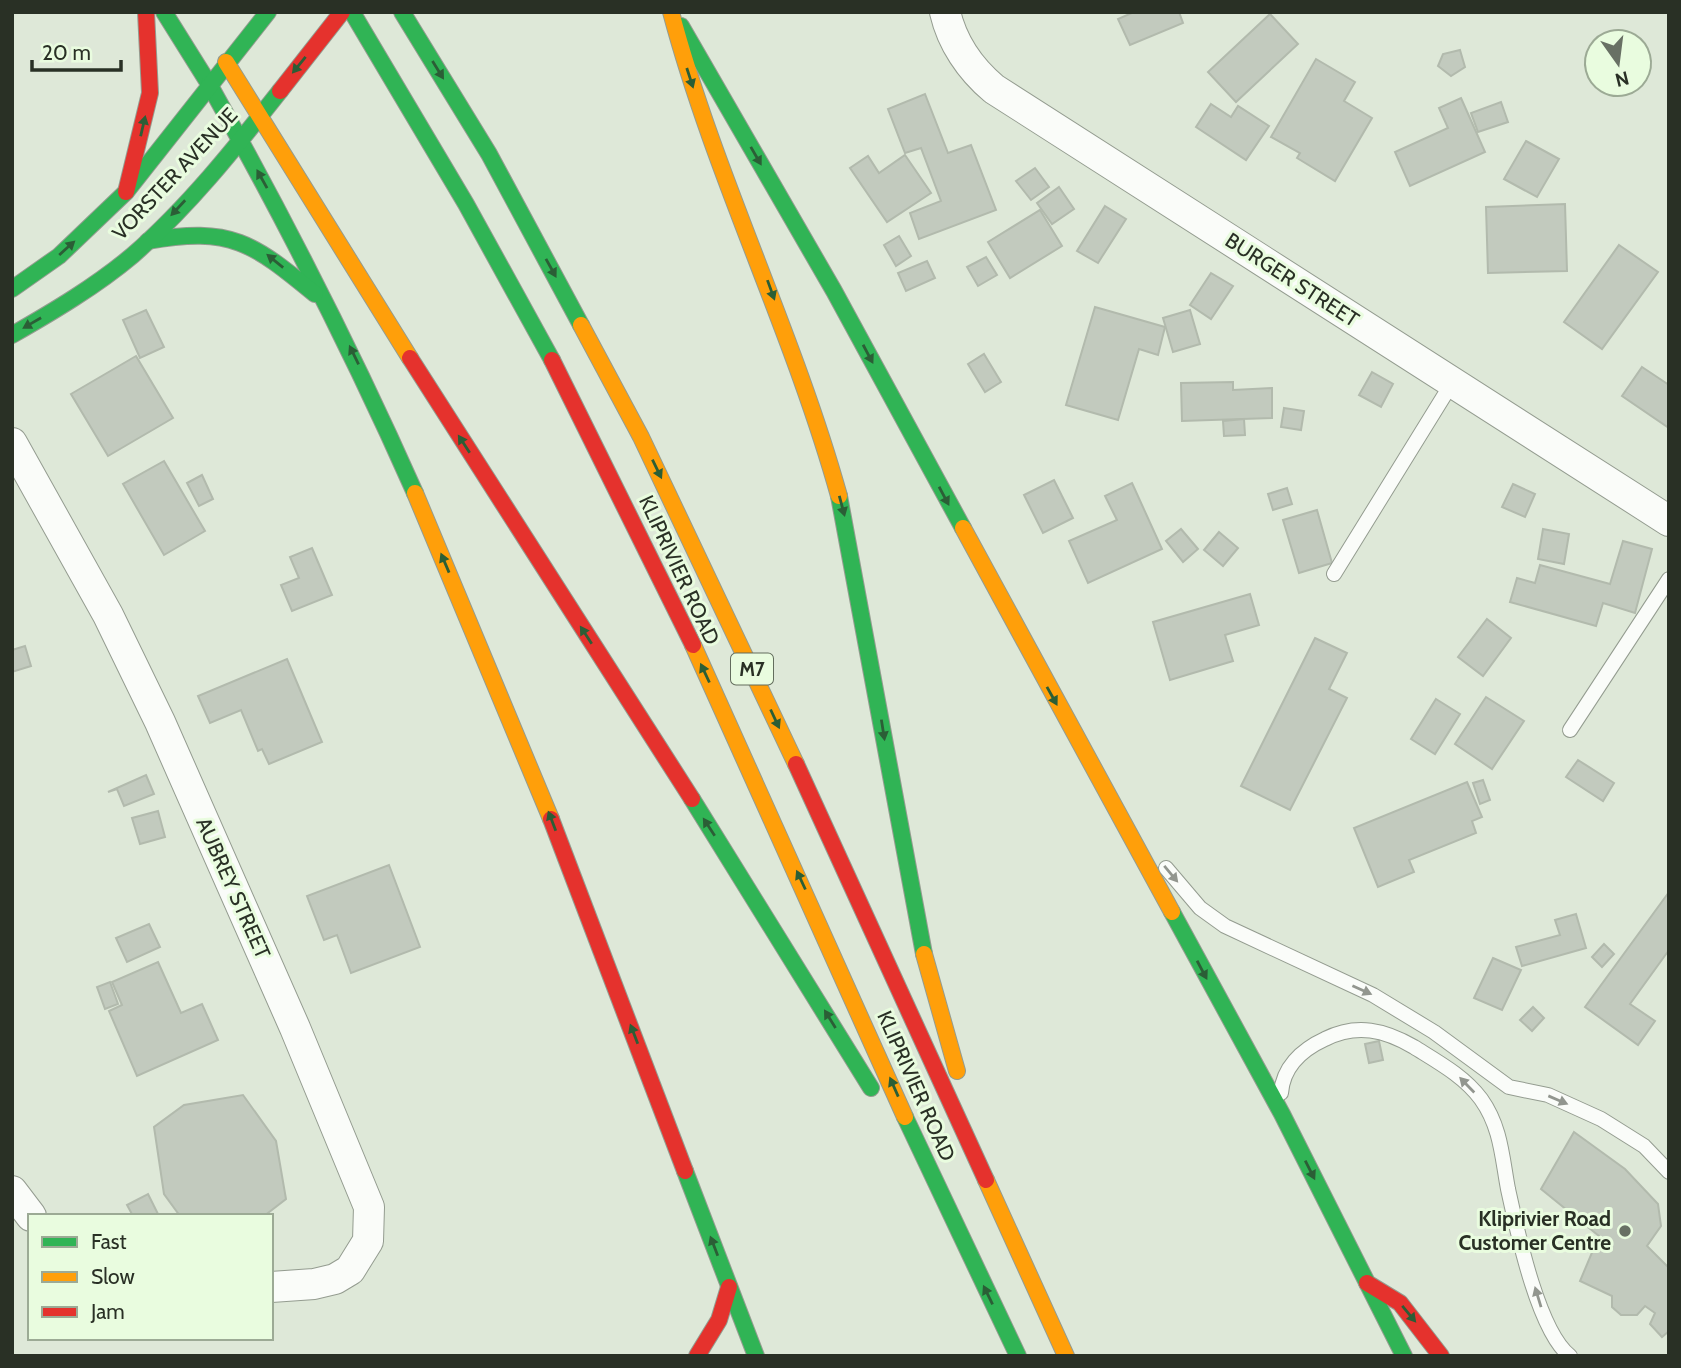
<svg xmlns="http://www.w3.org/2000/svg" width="1681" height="1368" font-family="Cabin,sans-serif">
<rect width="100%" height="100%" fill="#dee8d8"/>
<!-- building -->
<g fill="#c2cabe" stroke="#b2baad" stroke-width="2">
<polygon points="1134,12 1179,12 1183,23 1130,45 1118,19"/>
<polygon points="1270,14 1298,44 1236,102 1208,72"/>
<polygon points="1460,50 1465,67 1451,76 1438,66 1443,54"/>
<polygon points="1316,59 1355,82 1344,101 1372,118 1335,181 1297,158 1300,153 1271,137"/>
<polygon points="925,94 948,153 971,145 996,210 919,239 910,213 941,201 921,148 905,153 888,109"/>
<polygon points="1461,98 1485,152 1410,186 1395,152 1448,128 1439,108"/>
<polygon points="1501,102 1508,122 1478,132 1471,113"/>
<polygon points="1211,104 1231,117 1238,106 1269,126 1246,160 1196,127"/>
<polygon points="1526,141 1559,159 1537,197 1504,179"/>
<polygon points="905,155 931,193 887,222 850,168 868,156 879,173"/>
<polygon points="1035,168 1049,187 1031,200 1016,181"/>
<polygon points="1059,187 1074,209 1052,224 1037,203"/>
<polygon points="1565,204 1567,271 1488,273 1486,207"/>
<polygon points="1105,206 1126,219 1098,263 1077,251"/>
<polygon points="1040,210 1062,246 1010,278 988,242"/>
<polygon points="899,236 911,256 896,266 884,245"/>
<polygon points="1619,245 1658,272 1602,349 1564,322"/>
<polygon points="986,257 997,275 978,286 967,267"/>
<polygon points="927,261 935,278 906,291 898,273"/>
<polygon points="1211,273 1233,286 1211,319 1190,305"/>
<polygon points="1095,307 1165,327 1158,355 1139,349 1118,420 1066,405"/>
<polygon points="146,310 164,347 140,358 123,320"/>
<polygon points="1190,310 1200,344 1173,352 1163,318"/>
<polygon points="984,354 1001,382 985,392 968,364"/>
<polygon points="136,356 173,418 108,456 71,394"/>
<polygon points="1642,367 1669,385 1669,428 1622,396"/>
<polygon points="1372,372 1393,384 1381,407 1359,395"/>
<polygon points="1233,382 1233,390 1272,388 1272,418 1182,421 1181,383"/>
<polygon points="1284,408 1304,411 1301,430 1281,427"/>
<polygon points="1244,419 1245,435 1224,436 1223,421"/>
<polygon points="164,461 205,531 164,555 123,484"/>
<polygon points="202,475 213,499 199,506 187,483"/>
<polygon points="1054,480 1073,518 1043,533 1024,495"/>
<polygon points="1132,483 1162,549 1088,583 1069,541 1117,520 1105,496"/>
<polygon points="1513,484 1535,494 1525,517 1502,507"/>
<polygon points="1287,488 1292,504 1273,510 1268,494"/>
<polygon points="1317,510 1332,563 1299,573 1283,520"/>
<polygon points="1181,529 1198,549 1183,562 1166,541"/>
<polygon points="1543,529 1569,534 1564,564 1538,559"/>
<polygon points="1219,532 1238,548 1223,566 1204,550"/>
<polygon points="1623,541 1652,549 1635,613 1603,603 1596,626 1510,602 1517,578 1535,583 1540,565 1610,584"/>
<polygon points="312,548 332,595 292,611 281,585 299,578 290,557"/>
<polygon points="1250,594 1259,625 1225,635 1233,661 1170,680 1153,622"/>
<polygon points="1487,619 1511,638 1483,676 1458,657"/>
<polygon points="1315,638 1347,653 1329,689 1347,698 1290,810 1241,786"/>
<polygon points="25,646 31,666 12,672 12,650"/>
<polygon points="287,659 322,742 269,764 262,749 258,751 241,710 210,723 198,696"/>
<polygon points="1486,697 1524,721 1492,769 1455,744"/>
<polygon points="1436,699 1460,714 1435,754 1411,739"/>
<polygon points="1578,760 1614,783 1603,801 1566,777"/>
<polygon points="146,775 154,794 124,806 117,789 108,792"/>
<polygon points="1483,780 1490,800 1480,804 1473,783"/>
<polygon points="1467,782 1482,817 1472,821 1476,833 1409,860 1414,872 1378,887 1354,828"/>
<polygon points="158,811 165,837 140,844 132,818"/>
<polygon points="389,865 420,947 351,973 337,935 324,940 307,896"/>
<polygon points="1669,892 1669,950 1630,1004 1655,1021 1638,1045 1585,1007"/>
<polygon points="1576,914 1586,948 1522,966 1516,947 1560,935 1555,920"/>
<polygon points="149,924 160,947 127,962 116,938"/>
<polygon points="1604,944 1614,954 1602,967 1592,957"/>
<polygon points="1493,958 1521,970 1502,1010 1474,998"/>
<polygon points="158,962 181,1013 202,1004 218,1040 137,1076 109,1011 122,1005 112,982"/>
<polygon points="110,982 118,1004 105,1009 97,987"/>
<polygon points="1533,1007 1544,1018 1532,1031 1520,1020"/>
<polygon points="1379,1041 1383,1060 1369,1063 1365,1044"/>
<polygon points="243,1095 276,1141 286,1199 264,1216 180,1216 164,1194 154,1127 184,1105"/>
<polygon points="1574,1132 1625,1169 1658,1204 1661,1226 1647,1246 1669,1268 1669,1331 1662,1337 1650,1324 1655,1313 1645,1306 1637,1315 1621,1315 1612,1307 1612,1296 1580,1281 1599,1236 1541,1189"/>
<polygon points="148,1194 159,1216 133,1216 127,1205"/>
</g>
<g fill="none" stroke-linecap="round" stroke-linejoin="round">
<defs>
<g id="lane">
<polyline points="1334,574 1452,383"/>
<polyline points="1570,730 1669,579"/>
<polyline points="1166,868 1200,908 1225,926 1373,995 1434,1032 1509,1087 1548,1095 1601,1119 1644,1146 1669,1172"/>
<path d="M1281 1093C1283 1068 1301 1050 1325 1039 1357 1023 1385 1030 1414 1047 1438 1062 1464 1076 1481 1099 1501 1127 1502 1157 1508 1189 1517 1230 1538 1331 1570 1356"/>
</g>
<g id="street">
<path d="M945 12C952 42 970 69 994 89L1669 521"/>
<polyline points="12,443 108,615 160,722 295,1028 369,1207 368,1241 350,1270 335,1279 314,1284 271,1287"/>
<polyline points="12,1191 31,1216"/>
</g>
<g id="fast">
<polyline points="164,12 209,84"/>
<polyline points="352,12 466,204 552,360"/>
<polyline points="402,12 489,154 581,325"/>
<polyline points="681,26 834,291 963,528"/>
<path d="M209 84C284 218 353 353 415 493"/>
<path d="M148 241C231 226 253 243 315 294"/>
<polyline points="12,289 59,256 126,192 268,12"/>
<path d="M12 335C54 311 96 286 133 255 188 207 235 148 280 91"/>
<polyline points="839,496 924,954"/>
<polyline points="692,799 871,1088"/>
<polyline points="1172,912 1282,1114 1404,1356"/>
<polyline points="905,1117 1018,1356"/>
<polyline points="685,1171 756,1356"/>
</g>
<g id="slow">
<path d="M671 12C715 177 793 331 839 496"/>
<polyline points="226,62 410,358"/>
<polyline points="581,325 641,437 796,764"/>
<polyline points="415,493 551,819"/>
<polyline points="963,528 1172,912"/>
<polyline points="693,645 905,1117"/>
<polyline points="924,954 957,1071"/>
<polyline points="986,1180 1066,1356"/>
</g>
<g id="jam">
<polyline points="280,91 342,12"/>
<polyline points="126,192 150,93 146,12"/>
<polyline points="410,358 692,799"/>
<polyline points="552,360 693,645"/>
<polyline points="796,764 986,1180"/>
<polyline points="551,819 685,1171"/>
<polyline points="1367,1283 1400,1303 1441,1356"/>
<polyline points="697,1356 719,1320 729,1287"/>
</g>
</defs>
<!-- lane casing -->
<use href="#lane" stroke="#949c90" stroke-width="16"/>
<!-- street casing -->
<use href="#street" stroke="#949c90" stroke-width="32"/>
<!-- fast casing -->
<use href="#fast" stroke="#949c90" stroke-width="18"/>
<!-- slow casing -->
<use href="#slow" stroke="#949c90" stroke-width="18"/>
<!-- jam casing -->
<use href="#jam" stroke="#949c90" stroke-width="18"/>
<!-- lane -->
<use href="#lane" stroke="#fafcf9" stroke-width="14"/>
<!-- street -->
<use href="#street" stroke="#fafcf9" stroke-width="30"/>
<!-- fast -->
<use href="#fast" stroke="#30b455" stroke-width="16"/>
<!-- slow -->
<use href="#slow" stroke="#ff9f0a" stroke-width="16"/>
<!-- jam -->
<use href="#jam" stroke="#e5322d" stroke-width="16"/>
</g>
<!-- one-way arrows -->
<defs><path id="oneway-solid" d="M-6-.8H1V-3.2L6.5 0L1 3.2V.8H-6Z" transform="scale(1.75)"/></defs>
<g fill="#2b5e36">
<use href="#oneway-solid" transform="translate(299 65) rotate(129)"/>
<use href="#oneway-solid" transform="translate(438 70) rotate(58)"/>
<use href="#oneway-solid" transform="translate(690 78) rotate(72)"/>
<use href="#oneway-solid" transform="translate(143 126) rotate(-77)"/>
<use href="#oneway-solid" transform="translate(756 156) rotate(60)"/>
<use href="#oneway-solid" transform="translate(262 179) rotate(-119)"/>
<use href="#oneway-solid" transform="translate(178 208) rotate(133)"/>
<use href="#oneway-solid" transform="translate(67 248) rotate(-42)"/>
<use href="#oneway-solid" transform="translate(275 261) rotate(-141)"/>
<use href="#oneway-solid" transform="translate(551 268) rotate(61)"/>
<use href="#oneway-solid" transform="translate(771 290) rotate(70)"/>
<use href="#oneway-solid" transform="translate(32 323) rotate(150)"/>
<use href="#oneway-solid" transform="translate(868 354) rotate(62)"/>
<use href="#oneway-solid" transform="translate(354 355) rotate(-116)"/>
<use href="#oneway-solid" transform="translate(464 444) rotate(-123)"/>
<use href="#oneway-solid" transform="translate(657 469) rotate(64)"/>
<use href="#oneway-solid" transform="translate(944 496) rotate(62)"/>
<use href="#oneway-solid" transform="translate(842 506) rotate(75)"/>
<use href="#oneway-solid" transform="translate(445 563) rotate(-113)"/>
<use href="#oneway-solid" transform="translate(586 635) rotate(-123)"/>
<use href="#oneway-solid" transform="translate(705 673) rotate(-115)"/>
<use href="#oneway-solid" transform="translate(1052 696) rotate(61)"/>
<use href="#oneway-solid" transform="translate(775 719) rotate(65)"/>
<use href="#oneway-solid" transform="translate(883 730) rotate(81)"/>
<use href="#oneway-solid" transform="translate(552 821) rotate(-111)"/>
<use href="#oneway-solid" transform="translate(709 827) rotate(-123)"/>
<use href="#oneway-solid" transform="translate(801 880) rotate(-115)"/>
<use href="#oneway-solid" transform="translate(1202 970) rotate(62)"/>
<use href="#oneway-solid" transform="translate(830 1019) rotate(-122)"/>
<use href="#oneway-solid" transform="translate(634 1034) rotate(-111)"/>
<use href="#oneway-solid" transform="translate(894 1087) rotate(-114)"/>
<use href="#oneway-solid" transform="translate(1310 1170) rotate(63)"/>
<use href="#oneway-solid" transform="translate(714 1246) rotate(-111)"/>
<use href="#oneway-solid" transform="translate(988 1295) rotate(-116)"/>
<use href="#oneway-solid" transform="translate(1409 1314) rotate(50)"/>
</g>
<g fill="#92968f">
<use href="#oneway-solid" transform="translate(1171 874) rotate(50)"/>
<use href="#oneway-solid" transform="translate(1362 990) rotate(24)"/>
<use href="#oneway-solid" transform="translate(1467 1085) rotate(-134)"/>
<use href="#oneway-solid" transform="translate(1558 1100) rotate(23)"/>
<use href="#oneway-solid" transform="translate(1538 1297) rotate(-107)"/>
</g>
<!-- markers -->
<circle fill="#687064" stroke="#e9fcdf" stroke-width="2.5" cx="1625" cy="1231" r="7"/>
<g text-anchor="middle" stroke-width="6" stroke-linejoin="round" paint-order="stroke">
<!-- shield labels -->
<rect fill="#e9fcdf" stroke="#636d5d" stroke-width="2" x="731" y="653.5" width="42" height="31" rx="5"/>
<g font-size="19" font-weight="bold" fill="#293025">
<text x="752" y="676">M7</text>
</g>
<!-- street labels -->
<g font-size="21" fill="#293025" stroke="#e9fcdf">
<text transform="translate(175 174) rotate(-47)" y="7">VORSTER AVENUE</text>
<text transform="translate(1292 280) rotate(33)" y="7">BURGER STREET</text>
<text transform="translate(679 570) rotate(65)" y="7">KLIPRIVIER ROAD</text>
<text transform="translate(233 888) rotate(66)" y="7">AUBREY STREET</text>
<text transform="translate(916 1086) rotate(66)" y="7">KLIPRIVIER ROAD</text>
</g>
<!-- poi labels -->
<g font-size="21" font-weight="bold" fill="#293025" stroke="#e9fcdf" text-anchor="end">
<text x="1611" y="1226">Kliprivier Road<tspan x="1611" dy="24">Customer Centre</tspan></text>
</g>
</g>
<!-- border -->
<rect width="1681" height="1368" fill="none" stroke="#293025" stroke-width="28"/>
<!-- legend -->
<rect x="28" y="1214" width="245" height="126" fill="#e9fcdf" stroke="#9caa95" stroke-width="2"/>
<rect x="42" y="1237" width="35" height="10" fill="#30b455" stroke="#9caa95" stroke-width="2"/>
<text x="91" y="1249" font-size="21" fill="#293025">Fast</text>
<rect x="42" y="1272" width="35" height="10" fill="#ff9f0a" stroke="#9caa95" stroke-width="2"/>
<text x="91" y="1284" font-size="21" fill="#293025">Slow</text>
<rect x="42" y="1307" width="35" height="10" fill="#e5322d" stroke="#9caa95" stroke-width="2"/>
<text x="91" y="1319" font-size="21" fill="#293025">Jam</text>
<!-- north arrow -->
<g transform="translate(1618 63) rotate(166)"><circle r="33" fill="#e9fcdf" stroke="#9caa95" stroke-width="2"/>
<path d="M0-5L12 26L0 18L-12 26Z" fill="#687064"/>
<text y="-10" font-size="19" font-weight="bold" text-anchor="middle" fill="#293025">N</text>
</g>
<!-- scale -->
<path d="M32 60v10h89v-10" fill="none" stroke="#293025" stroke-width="3.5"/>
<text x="42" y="60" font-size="21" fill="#293025" stroke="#e9fcdf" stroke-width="5" paint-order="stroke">20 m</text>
</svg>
